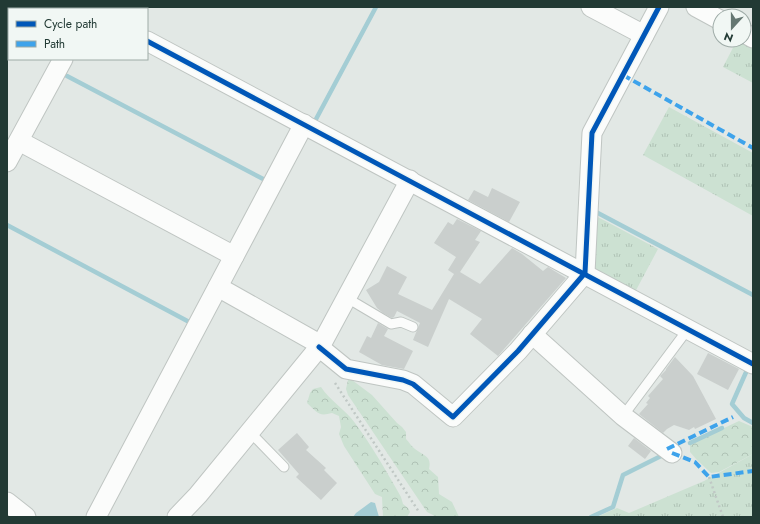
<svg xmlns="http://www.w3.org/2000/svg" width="760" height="524" font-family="Jost,sans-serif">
<defs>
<pattern id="grass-tufts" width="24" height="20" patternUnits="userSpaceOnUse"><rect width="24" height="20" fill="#cce1d2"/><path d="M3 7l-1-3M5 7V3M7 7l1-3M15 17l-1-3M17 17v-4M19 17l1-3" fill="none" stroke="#afc2b5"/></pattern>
<pattern id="forest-crowns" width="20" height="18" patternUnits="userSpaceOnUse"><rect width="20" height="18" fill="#cce1d2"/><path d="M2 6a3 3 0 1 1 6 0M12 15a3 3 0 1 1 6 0" fill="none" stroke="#afc2b5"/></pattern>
</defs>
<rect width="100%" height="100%" fill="#e2e8e5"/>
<!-- grass -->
<g fill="url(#grass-tufts)">
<polygon points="737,40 753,41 753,83 723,67"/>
<polygon points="669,107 753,153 753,216 643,155"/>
<polygon points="594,215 658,249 634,294 593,273"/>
<polygon points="753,454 753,517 597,517 617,508 629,513 704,481"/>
</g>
<!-- forest -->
<g fill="url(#forest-crowns)">
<path d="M348 380H352L372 395 397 423 402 427 406 432V439C409 442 412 447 415 449 424 456 432 456 429 469L438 477 439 494 452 502 459 517H435L433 515 427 512 348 395 346 389Z"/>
<path d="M321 387C330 401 345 409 355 423 372 446 387 472 401 497L403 504 408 508 410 512 407 517H383L382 497 375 494 344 446 339 434 341 427 339 416 332 413C318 417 317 412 307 403L310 393 313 389Z"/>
<polygon points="739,421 753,427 753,454 719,472 711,473 697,460 690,452 690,444"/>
</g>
<!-- water -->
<polygon fill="#a4cdd4" points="371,502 375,503 379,517 353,517 356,513"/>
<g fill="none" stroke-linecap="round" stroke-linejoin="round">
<!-- stream -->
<g stroke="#a4cdd4" stroke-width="4.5">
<polyline points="67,76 267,181"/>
<polyline points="315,121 376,7"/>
<polyline points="596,212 753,295"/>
<polyline points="7,225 193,324"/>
<polyline points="747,370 732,404 744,418 753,423"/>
<polyline points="690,443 722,428"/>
<polyline points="591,517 613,507 623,475 665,454"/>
</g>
</g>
<!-- building -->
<g fill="#cacfcd">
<polygon points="492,188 520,202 509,222 468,200 474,190 488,197"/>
<polygon points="457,219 481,231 475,240 480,242 460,272 480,284 512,248 522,254 543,271 548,267 566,278 498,356 470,334 482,319 449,299 428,347 413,340 420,323 397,311 394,317 392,318 383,313 377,308 366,290 379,282 387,266 407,277 398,294 432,310 454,274 448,270 456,257 434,243 448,222 453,225"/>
<polygon points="378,323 388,329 384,336 413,351 404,369 382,365 359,352 367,336 371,338"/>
<polygon points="708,353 739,369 728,390 697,374"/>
<polygon points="675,357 693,376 716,419 695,429 694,427 689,430 674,425 667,429 663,433 639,414 648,404 646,403 650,398 648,396 663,379 660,376 666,370 666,369"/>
<polygon points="297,433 309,447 306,450 326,468 324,470 337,483 321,500 296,477 299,474 278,450"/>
<polygon points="634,438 651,451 645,459 628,446"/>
</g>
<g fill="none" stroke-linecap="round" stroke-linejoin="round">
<defs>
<g id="lane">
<polyline points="347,298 391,324 401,322 413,327"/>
<polyline points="623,416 688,329"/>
<polyline points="250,432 284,467"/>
</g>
<g id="street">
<polyline points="82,7 86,9"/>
<polyline points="591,7 644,35"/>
<polyline points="696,7 720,20"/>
<polyline points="744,33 753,38"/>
<polyline points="147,41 753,364"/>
<polyline points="19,141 234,256"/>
<polyline points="7,162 63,59"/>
<polyline points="218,287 321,345"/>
<polyline points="532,334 623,416 672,453"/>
<polyline points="319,347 346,369 403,380 413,384 453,417 518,351 585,273 592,133 659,7"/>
<polyline points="7,502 26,517"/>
<polyline points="96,517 304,124"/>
<polyline points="177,517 198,495 321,345 410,180"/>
</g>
</defs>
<!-- lane casing -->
<use href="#lane" stroke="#bfc5c2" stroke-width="11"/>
<!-- street casing -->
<use href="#street" stroke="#bfc5c2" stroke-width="21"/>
<!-- path -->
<g stroke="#c0c8c5" stroke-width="2.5" stroke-dasharray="2 3" stroke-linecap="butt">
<polyline points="335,383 419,512"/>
<polyline points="709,477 723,517"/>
</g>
<!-- lane -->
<use href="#lane" stroke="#fbfcfb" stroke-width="9"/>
<!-- street -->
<use href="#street" stroke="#fbfcfb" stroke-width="19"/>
<!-- quiet -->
<g stroke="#3ea3eb" stroke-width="4" stroke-dasharray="8 4" stroke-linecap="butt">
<polyline points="623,75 753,148"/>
<polyline points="667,449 733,417"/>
<polyline points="672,453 695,462 709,477 753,471"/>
</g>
<defs>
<g id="cycleway">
<polyline points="147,41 753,364"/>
<polyline points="319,347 346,369 403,380 413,384 453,417 518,351 585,273 592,133 659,7"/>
</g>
</defs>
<!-- cycleway casing -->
<use href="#cycleway" stroke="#f1f7f4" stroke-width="8"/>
<!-- cycleway -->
<use href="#cycleway" stroke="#0057b8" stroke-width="5"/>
</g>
<!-- border -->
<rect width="760" height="524" fill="none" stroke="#223a34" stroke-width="16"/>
<!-- legend -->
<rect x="8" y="8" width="140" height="52" fill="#f1f7f4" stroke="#9eaba7"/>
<rect x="16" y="21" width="20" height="6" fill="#0057b8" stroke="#9eaba7"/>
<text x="44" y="28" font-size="12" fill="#223a34">Cycle path</text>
<rect x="16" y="41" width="20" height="6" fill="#3ea3eb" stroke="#9eaba7"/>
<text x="44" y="48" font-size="12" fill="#223a34">Path</text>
<!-- north arrow -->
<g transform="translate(732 28) rotate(201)"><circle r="19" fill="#f1f7f4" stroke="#9eaba7"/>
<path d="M0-3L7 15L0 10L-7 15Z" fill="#657772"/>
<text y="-6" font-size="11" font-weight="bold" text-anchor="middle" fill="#223a34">N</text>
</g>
</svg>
